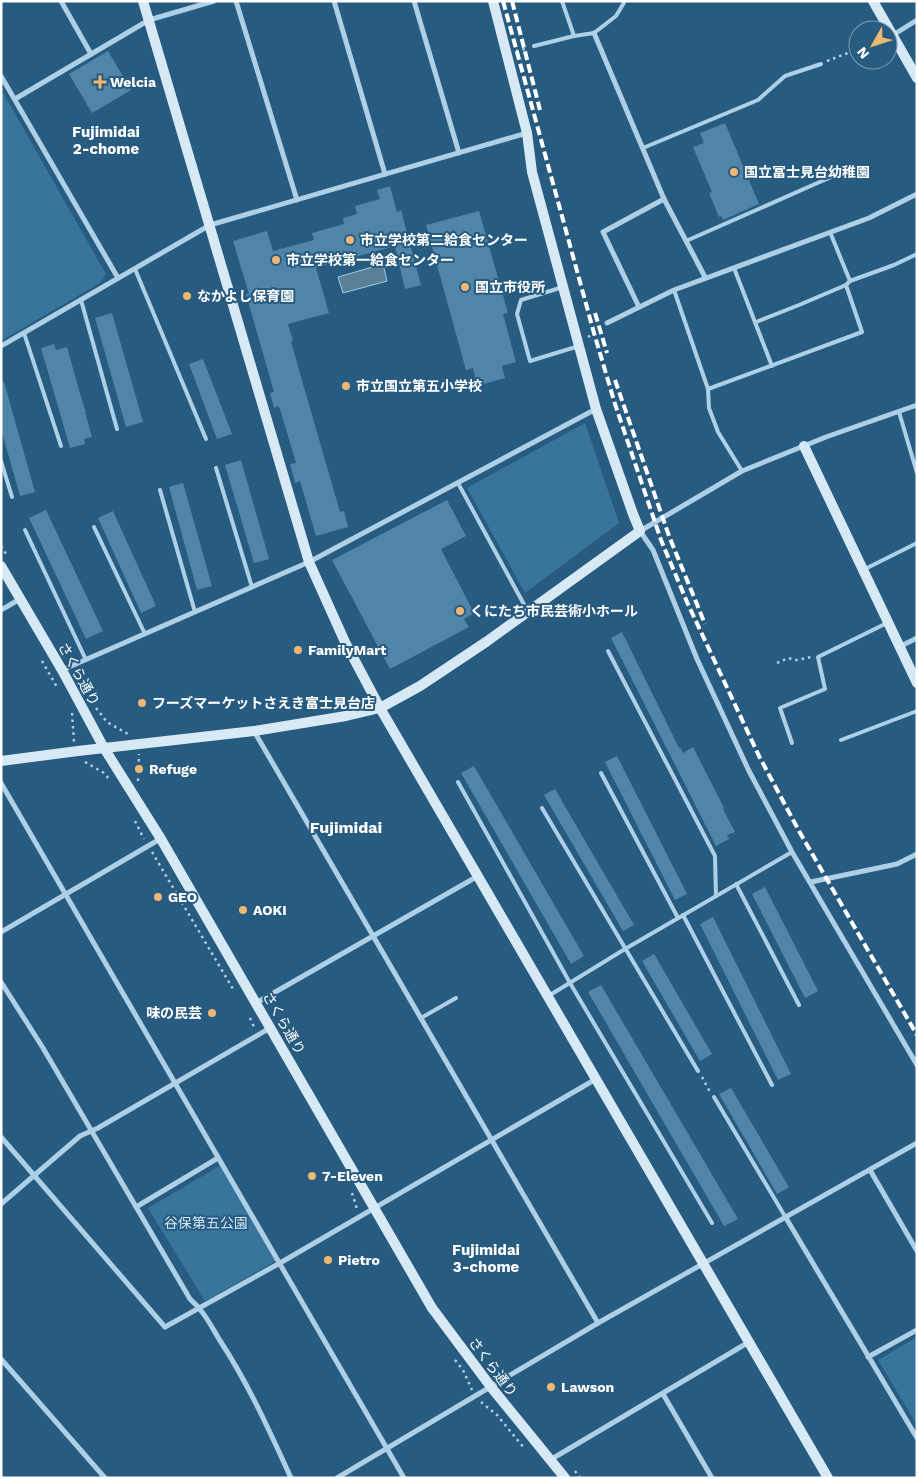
<svg xmlns="http://www.w3.org/2000/svg" width="918" height="1479" font-family="'Work Sans','Noto Sans JP',sans-serif">
<rect width="100%" height="100%" fill="#275b80"/>
<!-- green -->
<g fill="#38749b">
<polygon points="1,89 106,274 100,283 1,341"/>
<polygon points="585,423 619,523 525,593 467,488"/>
<polygon points="221,1165 276,1261 205,1301 148,1208"/>
<polygon points="917,1337 917,1425 878,1360"/>
</g>
<!-- water -->
<polygon fill="#5a8098" stroke="#a3cce6" points="383,264 387,281 343,293 338,277"/>
<!-- building -->
<g fill="#5085a9">
<polygon points="108,51 131,90 92,113 69,74"/>
<polygon points="725,123 759,204 723,220 721,216 719,217 709,193 712,192 693,147 704,143 700,133"/>
<polygon points="390,186 397,212 401,210 421,285 405,289 395,246 316,268 329,313 288,324 293,341 291,342 340,512 344,511 348,527 316,536 300,481 295,483 290,464 296,463 280,409 278,406 274,408 270,393 274,392 246,294 249,294 233,241 267,231 273,251 314,240 312,233 344,224 343,218 357,214 355,206 380,199 377,190"/>
<polygon points="479,211 508,313 503,314 516,362 502,366 505,378 477,386 473,368 466,370 426,225"/>
<polygon points="112,313 143,422 126,427 95,318"/>
<polygon points="54,344 56,350 67,347 81,397 86,412 85,412 92,437 84,439 85,444 70,448 41,348"/>
<polygon points="203,359 232,434 217,439 189,364"/>
<polygon points="1,382 4,382 35,492 20,496 1,429"/>
<polygon points="241,460 269,559 254,563 225,465"/>
<polygon points="183,483 212,586 197,590 169,487"/>
<polygon points="447,500 466,536 441,549 474,613 464,619 469,627 390,669 332,560"/>
<polygon points="46,510 103,631 86,639 29,518"/>
<polygon points="113,511 156,606 141,613 98,518"/>
<polygon points="622,632 679,748 680,747 683,753 693,747 724,808 723,809 735,832 727,835 729,839 716,846 611,638"/>
<polygon points="617,756 687,894 675,900 605,762"/>
<polygon points="474,766 584,956 571,964 461,773"/>
<polygon points="555,789 634,925 623,931 544,795"/>
<polygon points="765,887 818,991 805,998 752,894"/>
<polygon points="713,917 791,1074 778,1080 700,924"/>
<polygon points="654,954 712,1054 700,1061 642,961"/>
<polygon points="601,985 738,1219 724,1226 588,992"/>
<polygon points="731,1088 789,1187 777,1194 719,1094"/>
</g>
<g fill="none" stroke-linecap="round" stroke-linejoin="round">
<!-- path -->
<g stroke="#aed0e6" stroke-width="2.5" stroke-dasharray="2.5 4" stroke-linecap="butt">
<polyline points="516,51 528,48"/>
<polyline points="827,61 858,49"/>
<polyline points="588,337 600,328"/>
<polyline points="1,546 8,557"/>
<polyline points="42,661 58,689"/>
<polyline points="777,663 788,658 797,660 811,657"/>
<polyline points="96,708 107,722 128,734"/>
<polyline points="72,713 74,742"/>
<polyline points="85,762 104,773 109,779"/>
<polyline points="138,781 139,754"/>
<polyline points="135,821 144,839"/>
<polyline points="152,852 233,989"/>
<polyline points="250,1018 255,1029"/>
<polyline points="702,1077 710,1092"/>
<polyline points="352,1193 357,1209"/>
<polyline points="455,1360 463,1370 472,1390"/>
<polyline points="481,1402 497,1415 525,1449"/>
<polyline points="575,1471 580,1478"/>
</g>
<!-- lane -->
<g stroke="#aed0e6" stroke-width="4">
<polyline points="562,1 574,36"/>
<polyline points="534,46 574,36 594,33 616,16 625,1"/>
<polyline points="643,148 758,100 785,76 821,64"/>
<polyline points="830,232 850,281"/>
<polyline points="686,241 831,177 846,173"/>
<polyline points="734,268 772,366"/>
<polyline points="135,269 206,439"/>
<polyline points="563,287 521,300 517,314 530,361 579,346"/>
<polyline points="674,290 708,389 709,408 718,432 742,471"/>
<polyline points="81,300 117,429"/>
<polyline points="756,322 799,305 846,285 850,281 894,265 917,254"/>
<polyline points="24,333 61,446"/>
<polyline points="708,389 862,332 846,285"/>
<polyline points="899,412 917,473"/>
<polyline points="1,461 12,497"/>
<polyline points="216,468 252,587"/>
<polyline points="458,483 527,610"/>
<polyline points="160,490 195,612"/>
<polyline points="94,527 145,634"/>
<polyline points="25,530 86,660"/>
<polyline points="865,569 917,543"/>
<polyline points="608,651 715,856 716,896"/>
<polyline points="841,740 917,711"/>
<polyline points="792,743 780,708 825,689 818,657 887,623"/>
<polyline points="601,773 678,918"/>
<polyline points="458,782 570,983 712,1223"/>
<polyline points="542,808 698,1071"/>
<polyline points="736,884 799,1005"/>
<polyline points="683,915 772,1085"/>
<polyline points="550,995 625,949 792,852"/>
<polyline points="421,1018 456,998"/>
<polyline points="714,1097 786,1218"/>
</g>
<!-- street -->
<g stroke="#aed0e6" stroke-width="5">
<polyline points="61,1 91,54"/>
<polyline points="236,1 297,200"/>
<polyline points="334,1 385,174"/>
<polyline points="414,1 459,153"/>
<polyline points="594,33 664,199 705,277"/>
<polyline points="893,35 917,20"/>
<polyline points="1,76 118,278"/>
<polyline points="15,99 149,20 214,1"/>
<polyline points="639,307 603,232 664,199"/>
<polyline points="607,323 674,290 869,218 917,194"/>
<polyline points="1,346 210,225 527,133"/>
<polyline points="917,405 826,437 742,471 640,531 653,550 697,659 749,771 792,852 917,1065"/>
<polyline points="1,610 20,599"/>
<polyline points="899,647 917,638"/>
<polyline points="62,670 309,562 596,409"/>
<polyline points="254,731 598,1323"/>
<polyline points="1,783 404,1478"/>
<polyline points="811,882 897,864 917,854"/>
<polyline points="1,932 160,839"/>
<path d="M1 982 43 1048 190 1299C203 1310 210 1324 219 1339 248 1383 269 1430 291 1478"/>
<polyline points="256,1003 478,876"/>
<polyline points="1,1137 165,1327 280,1263 596,1079"/>
<polyline points="870,1170 917,1251"/>
<polyline points="1,1204 80,1136 98,1128 270,1028"/>
<polyline points="136,1207 218,1158"/>
<polyline points="786,1218 917,1438"/>
<polyline points="868,1357 917,1330"/>
<polyline points="1,1359 105,1478"/>
<polyline points="663,1394 712,1478"/>
<polyline points="550,1460 749,1342"/>
<polyline points="337,1478 598,1323 917,1143"/>
</g>
<!-- secondary -->
<g stroke="#d8e9f6" stroke-width="10">
<polyline points="143,1 309,562 345,642 380,708 828,1478"/>
<polyline points="873,1 917,78"/>
<polyline points="804,446 917,683"/>
<polyline points="1,566 62,670 104,748 161,839 432,1308 491,1387 565,1478"/>
<polyline points="1,761 78,751 254,731 346,716 380,708 420,686 486,642 640,531 633,514 596,409 532,172 527,133 493,1"/>
</g>
<!-- rail -->
<g stroke="#fff" stroke-width="4" stroke-dasharray="9 4" stroke-linecap="butt">
<polyline points="503,1 594,333 615,404 661,540 687,602 759,756 799,831 917,1035"/>
<polyline points="512,1 540,110"/>
<polyline points="595,313 607,353"/>
<polyline points="615,380 669,536 705,624"/>
</g>
</g>
<!-- markers -->
<g fill="#eeb874" stroke="#275b80" stroke-width="2">
<path d="M97.5 74.5h5v5h5v5h-5v5h-5v-5h-5v-5h5z"/>
<circle cx="734" cy="172" r="5"/>
<circle cx="350" cy="240" r="5"/>
<circle cx="276" cy="260" r="5"/>
<circle cx="465" cy="287" r="5"/>
<circle cx="187" cy="296" r="5"/>
<circle cx="346" cy="386" r="5"/>
<circle cx="460" cy="611" r="5"/>
<circle cx="298" cy="650" r="5"/>
<circle cx="142" cy="703" r="5"/>
<circle cx="139" cy="769" r="5"/>
<circle cx="158" cy="897" r="5"/>
<circle cx="243" cy="910" r="5"/>
<circle cx="212" cy="1013" r="5"/>
<circle cx="312" cy="1176" r="5"/>
<circle cx="328" cy="1260" r="5"/>
<circle cx="551" cy="1387" r="5"/>
</g>
<g text-anchor="middle" stroke-width="4" stroke-linejoin="round" paint-order="stroke">
<!-- poi labels -->
<g font-size="14" font-weight="bold" fill="#fff" stroke="#275b80" text-anchor="start">
<text x="110" y="87">Welcia</text>
<text x="744" y="177">国立冨士見台幼稚園</text>
<text x="360" y="245">市立学校第二給食センター</text>
<text x="286" y="265">市立学校第一給食センター</text>
<text x="475" y="292">国立市役所</text>
<text x="197" y="301">なかよし保育園</text>
<text x="356" y="391">市立国立第五小学校</text>
<text x="470" y="616">くにたち市民芸術小ホール</text>
<text x="308" y="655">FamilyMart</text>
<text x="152" y="708">フーズマーケットさえき富士見台店</text>
<text x="149" y="774">Refuge</text>
<text x="168" y="902">GEO</text>
<text x="253" y="915">AOKI</text>
<text x="202" y="1018" text-anchor="end">味の民芸</text>
<text x="322" y="1181">7-Eleven</text>
<text x="338" y="1265">Pietro</text>
<text x="561" y="1392">Lawson</text>
</g>
<!-- street labels -->
<g font-size="14" fill="#fff" stroke="#275b80">
<text transform="translate(79 674) rotate(61)" y="5">さくら通り</text>
<text transform="translate(284 1023) rotate(60)" y="5">さくら通り</text>
<text transform="translate(493 1367) rotate(53)" y="5">さくら通り</text>
</g>
<!-- park labels -->
<g font-size="14" fill="#d1e7f5" stroke="#275b80">
<text x="206" y="1228">谷保第五公園</text>
</g>
<!-- neighbourhood labels -->
<g font-size="15" font-weight="bold" fill="#fff" stroke="#275b80">
<text x="106" y="137">Fujimidai<tspan x="106" dy="17">2-chome</tspan></text>
<text x="486" y="1255">Fujimidai<tspan x="486" dy="17">3-chome</tspan></text>
</g>
<!-- quarter labels -->
<g font-size="16" font-weight="bold" fill="#fff" stroke="#275b80">
<text x="346" y="833">Fujimidai</text>
</g>
</g>
<!-- border -->
<rect width="918" height="1479" fill="none" stroke="#ffffff" stroke-width="5"/>
<!-- north arrow -->
<g transform="translate(873 45) rotate(231)"><circle r="24" fill="#275b80" stroke="#7d9db3"/>
<path d="M0-4L9 19L0 12L-9 19Z" fill="#eeb874"/>
<text y="-8" font-size="14" font-weight="bold" text-anchor="middle" fill="#ffffff">N</text>
</g>
</svg>
